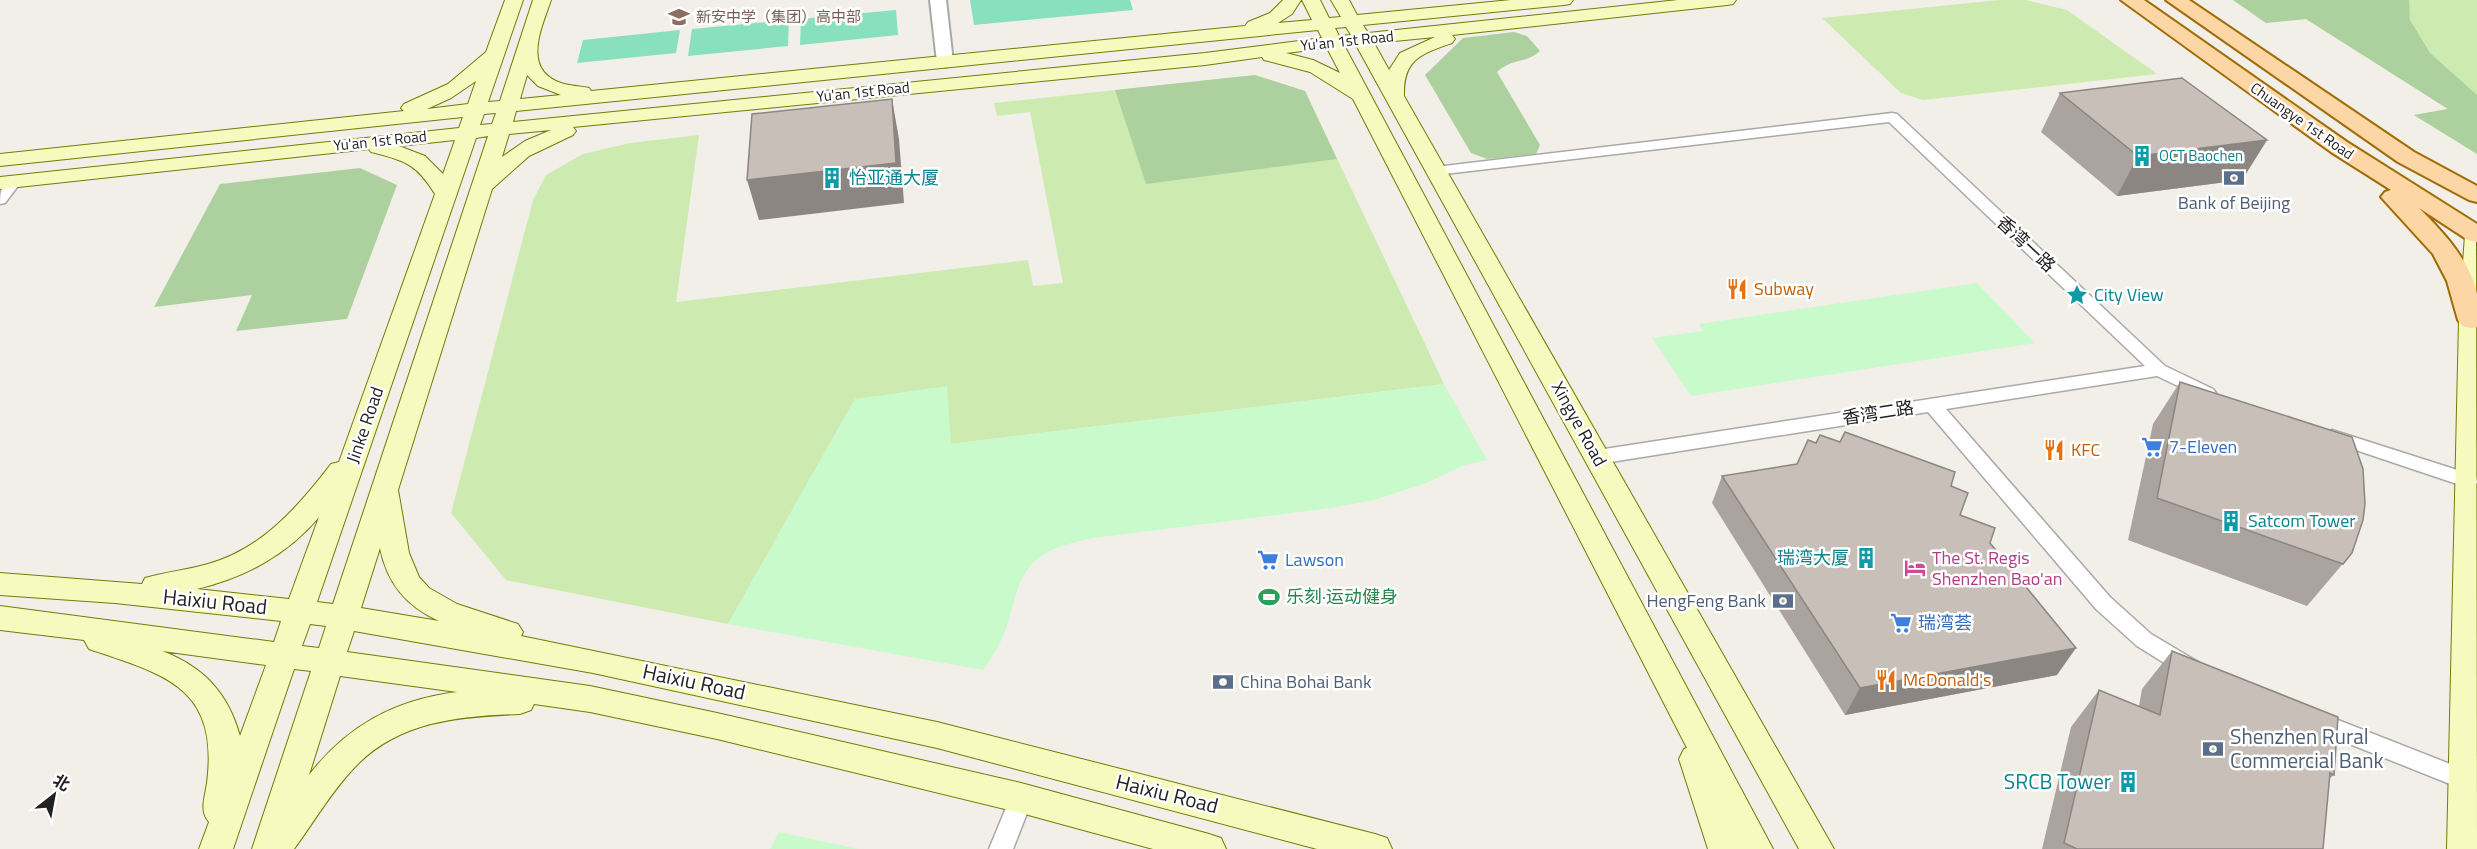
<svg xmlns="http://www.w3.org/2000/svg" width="2477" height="849" font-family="'Titillium Web','Noto Sans SC',sans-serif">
<rect width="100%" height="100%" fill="#f2efe9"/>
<!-- grass -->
<g fill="#cdebb0">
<polygon points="1999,0 2026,0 2067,10 2157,74 1923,100 1901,93 1822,18"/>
<polygon points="2233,0 2477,0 2477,154 2414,115 2448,109 2306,19 2266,23"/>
<polygon points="1255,75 1305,91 1444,384 950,444 855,399 728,624 506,580 451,513 533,200 546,175 583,154 630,143 699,135 676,302 1028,260 1033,286 1063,283 1030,112 997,116 994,103"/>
</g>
<!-- forest -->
<g fill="#add19e">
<polygon points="2233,0 2409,0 2410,20 2430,53 2477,95 2477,154 2414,115 2448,109 2306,19 2266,23"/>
<path d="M1514 32 1527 36 1540 51C1526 64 1512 58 1497 72L1540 145 1536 154 1487 159 1471 153 1425 75 1463 38Z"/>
<polygon points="1255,75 1305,91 1337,159 1146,184 1115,90"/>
<polygon points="360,168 397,185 347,319 236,331 252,295 154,307 220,184"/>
</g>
<!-- park -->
<g fill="#c8facc">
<polygon points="1977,283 2035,343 1691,396 1652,338 1703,331 1699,324"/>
<path d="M1444 384 1487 460 1465 465 1426 483 1374 500 1331 508 1093 538C1071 543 1047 548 1031 565 1016 582 1014 605 1007 625 1002 642 993 656 983 670L728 624 855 399 947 386 951 444Z"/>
<polygon points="779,832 858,849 770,849"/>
</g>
<!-- pitch -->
<g fill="#88e0be">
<polygon points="970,0 1130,0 1133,10 974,25"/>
<polygon points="896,10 898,35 800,45 801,19"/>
<polygon points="789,20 788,46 688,56 692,29"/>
<polygon points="680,30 676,53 577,63 583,40"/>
</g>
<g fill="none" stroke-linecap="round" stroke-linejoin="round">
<defs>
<g id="minor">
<polygon points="1892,113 1897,114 2165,366 2213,389 2216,393 2213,397 2201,397 2157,376 1946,409 2110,597 2151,634 2198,662 2201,668 2198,674 2190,677 2182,674 2137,646 2096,609 1928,412 1598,464 1591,462 1589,457 1591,452 1598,450 2145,366 1889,122 1436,175 1429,171 1436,167"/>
<path d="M14 178 21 182 5 203 0 204C0 193 1 181 14 178Z"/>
<polygon points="2332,430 2476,476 2477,483 2469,488 2326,440 2323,436 2326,432"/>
<polygon points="2315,711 2473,773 2476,780 2473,787 2465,790 2307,727 2304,720 2307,713"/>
<polygon points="1021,788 1029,791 1033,798 1013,849 989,849 1013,791"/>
</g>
<polygon id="tertiary" points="930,0 946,0 953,62 951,65 945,67 937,62"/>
<g id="secondary">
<path d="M505 0H523L488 102 500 101 533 0H551C542 27 521 69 561 83 570 86 579 86 589 88L591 91 1245 26 1248 22 1270 13 1283 0H1301L1292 14 1278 23 1312 20 1302 0H1320L1329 18 1341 17 1331 0H1349L1357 15 1511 0H1573L1570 4 1564 5 1363 25 1368 33 1678 0H1736L1733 4 1727 5 1452 35 1455 39 1452 43C1421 54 1403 59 1404 96L1834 849H1799L1356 45 1345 47 1773 849H1708L1679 759 1684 749 1687 748 1353 99 1310 72 1264 60 1262 57 1205 65 573 127 576 131 573 135 529 156 492 189 398 490 409 553 419 577 429 588 457 604 518 624 523 632 521 636 937 722 1375 834 1387 838 1392 849H1317L937 748 593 673 354 631 347 652 590 686 717 713 1021 783 1209 834 1221 838 1226 849H1153L1021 813 717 739 590 712 534 704 531 710 520 714C460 716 398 721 354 768 331 792 314 822 294 849H252L311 671 294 669 233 849H199L209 822C199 811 205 797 207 783 219 687 166 675 89 649L84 640 0 630V606L274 642 281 621 115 603 0 595V573L142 584 145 578C165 572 187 570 208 564 262 549 298 507 331 464L339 462 435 194C416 163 405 161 371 152L369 149 0 189V177L459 128 463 117 0 166V154L404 111 401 108 404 104 448 84 486 52ZM1346 27 1351 35 1339 36 1335 28ZM1318 30 1322 38 1205 53 513 122 516 111ZM1435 37 1400 53 1389 70 1374 43ZM1327 48 1340 73 1313 60 1286 53ZM527 75 538 86 561 95 520 99ZM476 81 468 104 427 109 451 98ZM496 113 492 124 480 125 484 114ZM551 130 525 141 502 157 509 134ZM488 136 333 604 317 602 476 138ZM455 140 443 174 425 156 399 146ZM319 517 289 599 197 589C245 577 286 556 319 517ZM380 548C387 583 406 606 439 621L361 608ZM310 624 326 626 319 648 302 646ZM162 651 266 665 240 736C228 693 204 667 162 651ZM340 676 457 692C394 700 347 726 309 775Z"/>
<polygon points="2476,228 2477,849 2447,849 2459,320 2465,235 2468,230"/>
</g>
<g id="primary">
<path d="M2121 0H2144L2347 142 2477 224V242L2468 240 2419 208C2442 231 2470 260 2477 294 2477 304 2477 316 2477 327L2471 328 2462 326 2458 320 2447 281 2433 254 2381 197 2385 192 2391 190 2331 152Z"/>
<polygon points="2166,0 2189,0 2414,152 2477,186 2477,202 2469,200 2398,162"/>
</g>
</defs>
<!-- minor casing -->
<use href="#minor" stroke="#a9a9a9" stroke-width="3"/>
<!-- tertiary casing -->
<use href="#tertiary" stroke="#a9a9a9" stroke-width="4"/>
<!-- secondary casing -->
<use href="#secondary" stroke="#707d05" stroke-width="2"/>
<!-- primary casing -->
<use href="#primary" stroke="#a06b00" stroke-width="4"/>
<!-- minor -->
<use href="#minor" fill="#fff" fill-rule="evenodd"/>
<!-- tertiary -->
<use href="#tertiary" fill="#fff" fill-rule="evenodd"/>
<!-- secondary -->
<use href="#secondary" fill="#f7fabf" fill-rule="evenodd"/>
<!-- primary -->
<use href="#primary" fill="#fcd6a4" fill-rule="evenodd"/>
</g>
<!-- wall -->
<g fill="#aba49e">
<polygon points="2060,93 2267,140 2242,180 2117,196 2041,132"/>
<polygon points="2180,382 2352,553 2307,606 2128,540 2153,424"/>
<polygon points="1722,476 1951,486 1960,515 1990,543 2057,675 1845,715 1712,503"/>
<polygon points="2172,651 2334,775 2329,779 2323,849 2042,849 2071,727 2099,690 2139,706 2142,689"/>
</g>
<!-- shaded-wall -->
<g fill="#8b8681">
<polygon points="892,99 899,139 904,203 759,220 747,180"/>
<polygon points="2267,140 2242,180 2117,196 2138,156"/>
<polygon points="2076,648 2057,675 1845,715 1860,688"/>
</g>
<!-- building -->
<g fill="#c7bfb8" stroke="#8b8681" stroke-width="1.5">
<polygon points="2182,78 2267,140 2138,156 2060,93"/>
<polygon points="892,99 896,163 747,180 752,114"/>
<polygon points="2180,382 2352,437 2363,469 2365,504 2363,520 2352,553 2343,564 2157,498"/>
<polygon points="1845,432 1955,472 1951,486 1968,493 1960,515 1995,528 1990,543 2076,648 1860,688 1722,476 1797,464 1808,440 1816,443 1820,435 1840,442"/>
<polygon points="2172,651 2338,717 2334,775 2330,773 2323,849 2077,849 2064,843 2099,690 2160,715"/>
</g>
<!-- icons -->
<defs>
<symbol id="school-bare" viewBox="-9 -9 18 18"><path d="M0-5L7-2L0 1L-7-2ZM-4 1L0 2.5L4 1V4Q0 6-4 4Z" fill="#8d6e63" stroke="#fff" stroke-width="2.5" paint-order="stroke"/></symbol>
<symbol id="building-bare" viewBox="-9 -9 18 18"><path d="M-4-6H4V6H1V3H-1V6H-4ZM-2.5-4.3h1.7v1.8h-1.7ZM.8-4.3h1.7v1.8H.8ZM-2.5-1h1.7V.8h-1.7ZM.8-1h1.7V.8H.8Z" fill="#0f9aa8" stroke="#fff" stroke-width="2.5" paint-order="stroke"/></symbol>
<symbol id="bank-bare" viewBox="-9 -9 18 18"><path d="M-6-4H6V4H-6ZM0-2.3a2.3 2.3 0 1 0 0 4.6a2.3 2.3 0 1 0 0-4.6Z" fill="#5c6f8a" stroke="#fff" stroke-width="2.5" paint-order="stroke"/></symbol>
<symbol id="restaurant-bare" viewBox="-9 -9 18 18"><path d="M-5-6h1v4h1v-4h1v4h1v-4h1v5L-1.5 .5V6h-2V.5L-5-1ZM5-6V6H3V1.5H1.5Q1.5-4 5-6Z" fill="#e8710a" stroke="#fff" stroke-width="2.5" paint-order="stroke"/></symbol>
<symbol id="sight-bare" viewBox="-9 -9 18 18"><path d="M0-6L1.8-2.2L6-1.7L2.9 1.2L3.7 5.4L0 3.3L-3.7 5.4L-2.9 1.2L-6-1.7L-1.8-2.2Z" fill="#0f9aa8" stroke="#fff" stroke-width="2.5" paint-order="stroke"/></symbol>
<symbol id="supermarket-bare" viewBox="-9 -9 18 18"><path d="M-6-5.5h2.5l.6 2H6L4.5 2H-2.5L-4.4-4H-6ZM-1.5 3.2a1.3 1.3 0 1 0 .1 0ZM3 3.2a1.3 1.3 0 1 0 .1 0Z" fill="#3f7fe0" stroke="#fff" stroke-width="2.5" paint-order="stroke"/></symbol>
<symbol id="hotel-bare" viewBox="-9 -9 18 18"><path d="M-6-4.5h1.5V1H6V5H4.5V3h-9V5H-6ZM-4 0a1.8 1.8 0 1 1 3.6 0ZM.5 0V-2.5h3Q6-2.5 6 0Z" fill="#d1479c" stroke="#fff" stroke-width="2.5" paint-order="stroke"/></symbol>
<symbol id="stadium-bare" viewBox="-9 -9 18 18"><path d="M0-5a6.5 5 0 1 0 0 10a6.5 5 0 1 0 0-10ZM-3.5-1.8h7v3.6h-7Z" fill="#2e9e5b" stroke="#fff" stroke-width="2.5" paint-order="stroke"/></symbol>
</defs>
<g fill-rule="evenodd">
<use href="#school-bare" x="664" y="2" width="30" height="30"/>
<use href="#building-bare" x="2127" y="141" width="30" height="30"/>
<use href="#building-bare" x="817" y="163" width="30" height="30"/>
<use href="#bank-bare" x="2219" y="163" width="30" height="30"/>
<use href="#restaurant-bare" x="1722" y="274" width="30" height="30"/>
<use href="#sight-bare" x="2062" y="280" width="30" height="30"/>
<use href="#supermarket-bare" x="2137" y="432" width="30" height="30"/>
<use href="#restaurant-bare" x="2039" y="435" width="30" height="30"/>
<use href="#building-bare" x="2216" y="506" width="30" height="30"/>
<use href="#building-bare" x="1851" y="543" width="30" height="30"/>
<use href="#supermarket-bare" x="1253" y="545" width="30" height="30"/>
<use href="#hotel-bare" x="1900" y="553" width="30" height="30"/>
<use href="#stadium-bare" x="1254" y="582" width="30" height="30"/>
<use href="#bank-bare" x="1768" y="586" width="30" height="30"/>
<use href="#supermarket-bare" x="1886" y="608" width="30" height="30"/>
<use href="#restaurant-bare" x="1871" y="665" width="30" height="30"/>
<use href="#bank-bare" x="1208" y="667" width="30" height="30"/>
<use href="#bank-bare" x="2198" y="734" width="30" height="30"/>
<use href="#building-bare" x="2113" y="767" width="30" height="30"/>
</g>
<g text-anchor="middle" stroke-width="5" stroke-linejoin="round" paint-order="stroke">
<!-- far-education labels -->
<g font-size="15" fill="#785e54" stroke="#fff" text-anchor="start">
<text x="696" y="22">新安中学（集团）高中部</text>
</g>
<!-- far-street labels -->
<g font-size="15" fill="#222" stroke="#fff">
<text transform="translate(1347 41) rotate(-6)" y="5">Yu'an 1st Road</text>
<text transform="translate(863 92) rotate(-6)" y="5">Yu'an 1st Road</text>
<text transform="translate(2302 121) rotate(35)" y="5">Chuangye 1st Road</text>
<text transform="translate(380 141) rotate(-6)" y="5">Yu'an 1st Road</text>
</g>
<!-- far-culture labels -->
<g font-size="15" fill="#0d838f" stroke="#fff" text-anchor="start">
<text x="2159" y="161">OCT Baochen</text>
</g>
<!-- culture labels -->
<g font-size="18" fill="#0d838f" stroke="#fff" text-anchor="start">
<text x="849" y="184">怡亚通大厦</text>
<text x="2094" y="301">City View</text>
<text x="2248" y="527">Satcom Tower</text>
<text x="1849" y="564" text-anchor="end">瑞湾大厦</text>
</g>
<!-- service labels -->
<g font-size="18" fill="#4e5e75" stroke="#fff">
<text x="2234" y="209">Bank of Beijing</text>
<text x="1766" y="607" text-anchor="end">HengFeng Bank</text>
<text x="1240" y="688" text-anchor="start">China Bohai Bank</text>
</g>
<!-- street labels -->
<g font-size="18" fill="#222" stroke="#fff">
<text transform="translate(2026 244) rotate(43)" y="6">香湾一路</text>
<text transform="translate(1878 413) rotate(-9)" y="6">香湾二路</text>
<text transform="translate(1579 424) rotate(61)" y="6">Xingye Road</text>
<text transform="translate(365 425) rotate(-71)" y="6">Jinke Road</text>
</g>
<!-- food labels -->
<g font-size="18" fill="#c56008" stroke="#fff" text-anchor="start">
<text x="1754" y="295">Subway</text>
<text x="2071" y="456">KFC</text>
<text x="1903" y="686">McDonald's</text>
</g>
<!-- shop labels -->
<g font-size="18" fill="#366cbe" stroke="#fff" text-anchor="start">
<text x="2169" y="453">7-Eleven</text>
<text x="1285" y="566">Lawson</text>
<text x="1918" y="629">瑞湾荟</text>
</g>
<!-- hotel labels -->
<g font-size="18" fill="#b23c85" stroke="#fff" text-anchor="start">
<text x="1932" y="564">The St. Regis<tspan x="1932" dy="21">Shenzhen Bao'an</tspan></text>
</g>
<!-- leisure labels -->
<g font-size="18" fill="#27864d" stroke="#fff" text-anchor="start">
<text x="1286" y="603">乐刻·运动健身</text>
</g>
<!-- near-street labels -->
<g font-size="21" fill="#222" stroke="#fff">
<text transform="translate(215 602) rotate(6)" y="7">Haixiu Road</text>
<text transform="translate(694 682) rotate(12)" y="7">Haixiu Road</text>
<text transform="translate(1167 794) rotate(14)" y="7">Haixiu Road</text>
</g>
<!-- near-service labels -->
<g font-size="21" fill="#4e5e75" stroke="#fff" text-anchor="start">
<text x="2230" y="744">Shenzhen Rural<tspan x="2230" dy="24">Commercial Bank</tspan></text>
</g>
<!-- near-culture labels -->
<g font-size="21" fill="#0d838f" stroke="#fff" text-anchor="end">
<text x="2111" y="789">SRCB Tower</text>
</g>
</g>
<!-- north arrow -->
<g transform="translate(54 795) rotate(31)" stroke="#ffffff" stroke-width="4.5" paint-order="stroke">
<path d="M0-4.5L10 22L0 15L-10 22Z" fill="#222222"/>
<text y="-9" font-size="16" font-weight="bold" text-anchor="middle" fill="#222222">北</text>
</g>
</svg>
